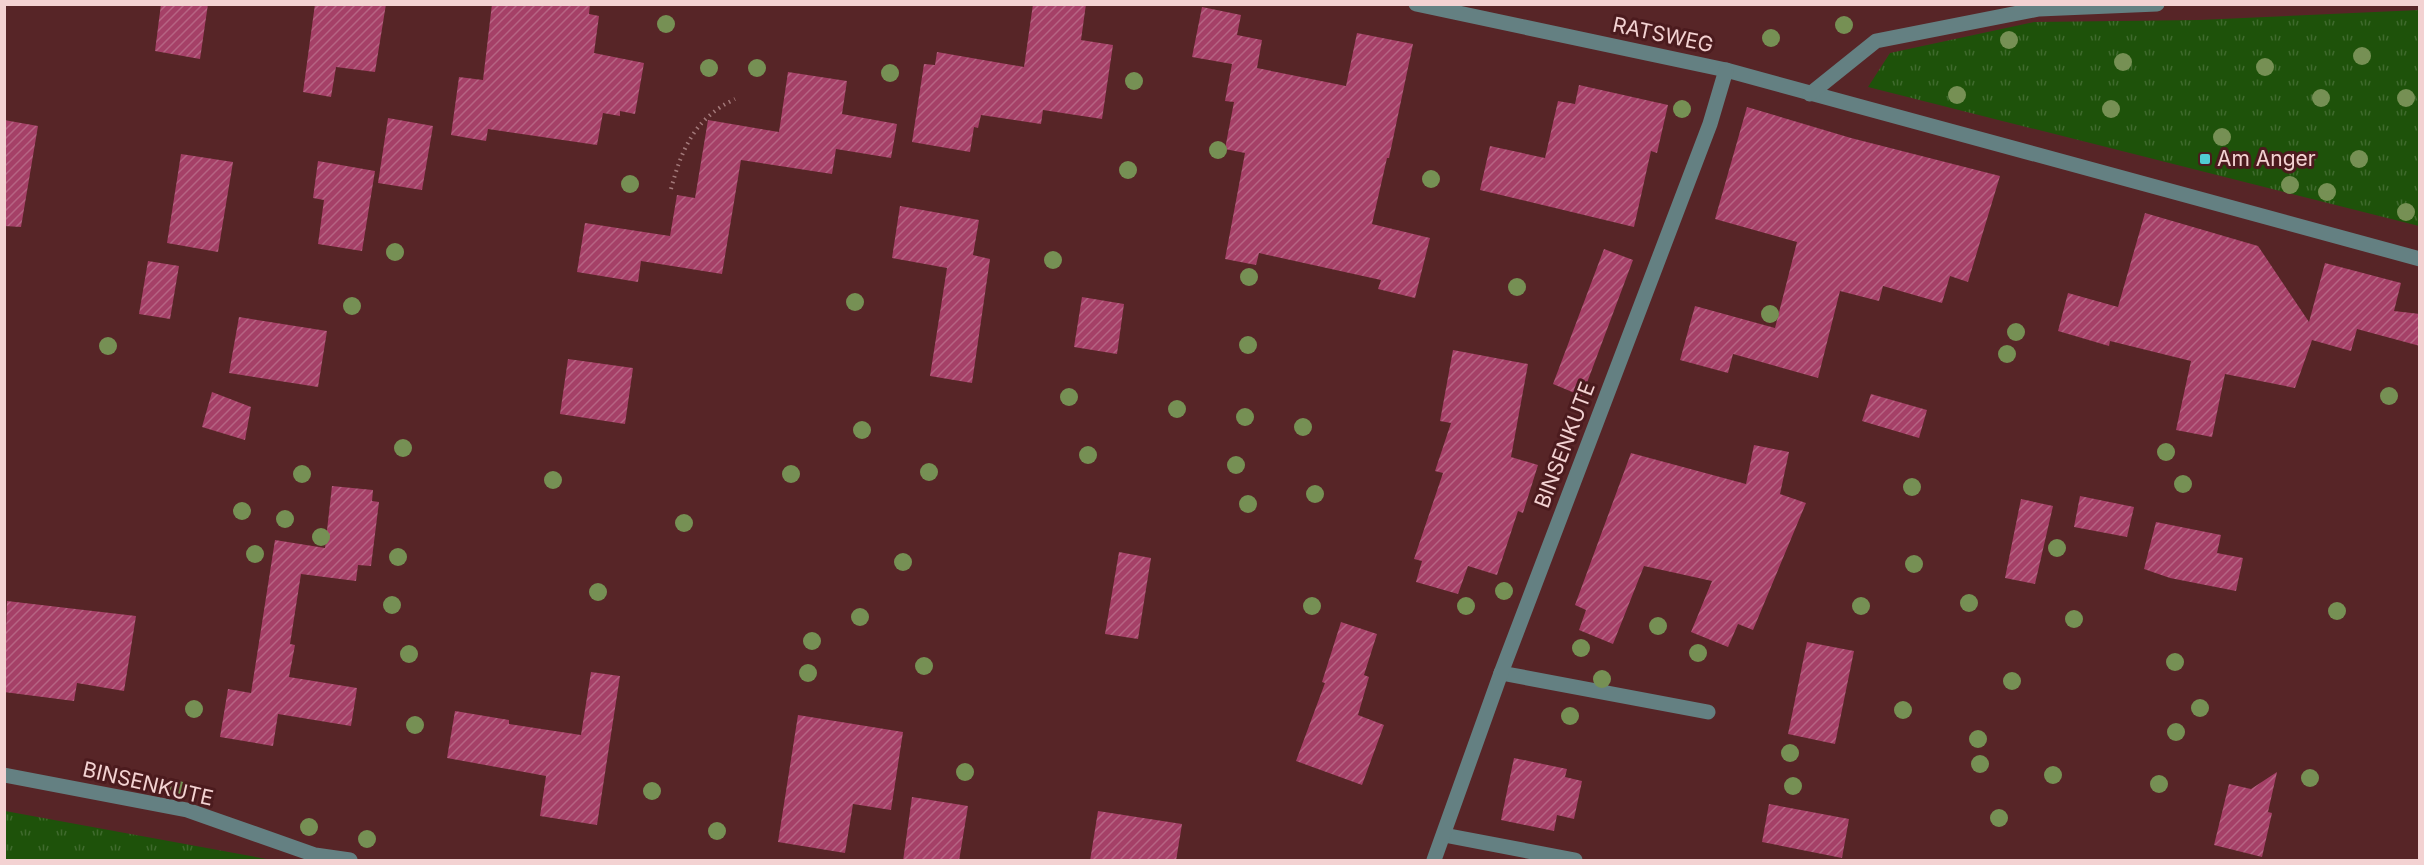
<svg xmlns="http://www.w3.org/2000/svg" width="2424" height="865" font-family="Inter,sans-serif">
<defs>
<pattern id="grass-tufts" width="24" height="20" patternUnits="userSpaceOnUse" patternTransform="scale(1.5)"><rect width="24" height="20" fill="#1e520a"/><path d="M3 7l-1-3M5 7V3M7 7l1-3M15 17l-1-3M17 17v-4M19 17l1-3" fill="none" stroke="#3f6a2d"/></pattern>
<pattern id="building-hatch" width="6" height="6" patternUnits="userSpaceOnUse" patternTransform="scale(1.5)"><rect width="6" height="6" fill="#a54067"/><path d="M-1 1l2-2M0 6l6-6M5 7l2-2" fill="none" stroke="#b66483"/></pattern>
</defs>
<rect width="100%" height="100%" fill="#572527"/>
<!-- grass -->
<g fill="url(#grass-tufts)">
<polygon points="2419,10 2419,226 1868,87 1890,53 2034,22 2199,20"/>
<polygon points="4,811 5,811 272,860 5,860"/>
</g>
<!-- building -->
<g fill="url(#building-hatch)">
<polygon points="161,4 208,4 200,59 155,51"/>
<polygon points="315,4 386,4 375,72 336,67 331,97 303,92"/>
<polygon points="492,4 590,4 589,14 599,16 594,53 644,63 635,114 620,111 620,116 603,113 597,145 488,129 486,141 451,135 459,77 483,80"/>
<polygon points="1033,4 1086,4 1081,40 1113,45 1102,119 1043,110 1041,124 981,115 978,128 974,127 970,152 912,142 924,64 935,65 937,52 1024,67"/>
<polygon points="1202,7 1241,15 1237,35 1262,40 1257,68 1346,86 1357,33 1413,44 1389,158 1387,158 1372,224 1430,238 1415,298 1378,289 1381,280 1259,253 1256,265 1225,259 1245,153 1225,149 1234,102 1225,101 1232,64 1192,57"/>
<polygon points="788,72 847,81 842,114 897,124 891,158 836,149 832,174 741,160 722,274 641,261 638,282 577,272 585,223 670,236 677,195 695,198 708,120 779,132"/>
<polygon points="1579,85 1668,105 1657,153 1651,151 1634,227 1480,190 1490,146 1545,158 1558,101 1575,104"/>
<polygon points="1747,107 1851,138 2000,176 1968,282 1950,276 1942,303 1883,286 1879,301 1840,291 1818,378 1733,354 1728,373 1680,360 1695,306 1775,328 1797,242 1715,219"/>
<polygon points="388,118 433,126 422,190 378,183"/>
<polygon points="4,120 38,126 21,227 4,226"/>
<polygon points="181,154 233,162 218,252 167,243"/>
<polygon points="318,161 375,171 362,251 318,244 324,200 313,198"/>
<polygon points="900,206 979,220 973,255 990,259 972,383 930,376 947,268 892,258"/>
<polygon points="2145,213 2258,246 2309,322 2325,263 2401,283 2394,311 2420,314 2420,346 2357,329 2351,351 2312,340 2295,388 2225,374 2212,437 2176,430 2191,361 2110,341 2109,346 2058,331 2068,293 2118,307"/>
<polygon points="1604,249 1633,260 1582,396 1553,384"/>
<polygon points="148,261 179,266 170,319 139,314"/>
<polygon points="1082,297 1124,304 1117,354 1074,347"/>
<polygon points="239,317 327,331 318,387 229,373"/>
<polygon points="1453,350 1528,364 1511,457 1538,465 1523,513 1518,511 1497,575 1468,566 1458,594 1416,582 1422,561 1414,559 1443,473 1435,471 1451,423 1440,421"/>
<polygon points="568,359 633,368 625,424 560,414"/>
<polygon points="212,392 251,407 245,440 202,427"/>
<polygon points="1871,394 1927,410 1919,438 1862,421"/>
<polygon points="1754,445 1789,452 1780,494 1806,503 1753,630 1738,624 1728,647 1691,632 1712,581 1644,566 1613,644 1579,630 1586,610 1575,605 1631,453 1746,484"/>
<polygon points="332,486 373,490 372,501 379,502 371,566 358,565 356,581 301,574 290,644 295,645 289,677 357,688 351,726 278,714 273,746 220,737 228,689 251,693 275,540 325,548"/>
<polygon points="2080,496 2134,507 2127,537 2074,527"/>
<polygon points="2021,499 2053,506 2035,584 2005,578"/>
<polygon points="2156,522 2221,535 2217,553 2243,558 2236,591 2170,578 2144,569"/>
<polygon points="1119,552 1151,558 1138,639 1105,634"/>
<polygon points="7,601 136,616 124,691 77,683 74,701 4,692"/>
<polygon points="1341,622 1377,634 1364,675 1369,677 1358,715 1384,725 1362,785 1296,761 1325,683 1322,682"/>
<polygon points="1807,642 1854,651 1835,744 1788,734"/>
<polygon points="591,672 620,676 597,825 540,816 546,776 447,758 455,711 509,720 509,724 581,735"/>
<polygon points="798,715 903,732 891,810 853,804 845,853 778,842"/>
<polygon points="1514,758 1567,769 1565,777 1582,781 1574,819 1557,815 1554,831 1501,820"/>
<polygon points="2277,772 2268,812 2272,813 2262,857 2214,845 2229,784 2251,789"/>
<polygon points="912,797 968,806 959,861 903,861"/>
<polygon points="1769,804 1849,819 1842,858 1762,842"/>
<polygon points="1098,811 1182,824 1176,861 1090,861"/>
</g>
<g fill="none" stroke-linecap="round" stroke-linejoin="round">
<!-- path -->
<path stroke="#a3797a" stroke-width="4" stroke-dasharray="1.5 4.5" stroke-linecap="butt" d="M671 189C682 148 695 118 735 99"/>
<!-- minor -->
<g stroke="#648082" stroke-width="15">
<polyline points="1416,4 1726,70 2420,259"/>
<polyline points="1810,94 1876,41 2039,9 2157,4"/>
<polyline points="1501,673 1708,712"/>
<polyline points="4,775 187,810 315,855 350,860"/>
<polyline points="1444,835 1575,860"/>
<polyline points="1434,860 1501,673 1710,124 1726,70"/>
</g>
</g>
<!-- trees -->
<g fill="#769054">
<circle cx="666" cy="24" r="9"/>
<circle cx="1844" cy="25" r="9"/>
<circle cx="1771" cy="38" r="9"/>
<circle cx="2009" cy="40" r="9"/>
<circle cx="2362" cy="56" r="9"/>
<circle cx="2123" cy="62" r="9"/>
<circle cx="2265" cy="67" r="9"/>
<circle cx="709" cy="68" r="9"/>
<circle cx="757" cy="68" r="9"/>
<circle cx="890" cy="73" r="9"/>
<circle cx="1134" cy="81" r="9"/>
<circle cx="1957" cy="95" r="9"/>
<circle cx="2321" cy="98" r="9"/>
<circle cx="2406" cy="98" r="9"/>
<circle cx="1682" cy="109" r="9"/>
<circle cx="2111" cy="109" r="9"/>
<circle cx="2222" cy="137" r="9"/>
<circle cx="1218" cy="150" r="9"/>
<circle cx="2359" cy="159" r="9"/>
<circle cx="1128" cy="170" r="9"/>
<circle cx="1431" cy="179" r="9"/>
<circle cx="630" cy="184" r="9"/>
<circle cx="2290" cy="185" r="9"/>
<circle cx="2327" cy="192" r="9"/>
<circle cx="2406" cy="212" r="9"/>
<circle cx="395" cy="252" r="9"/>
<circle cx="1053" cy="260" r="9"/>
<circle cx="1249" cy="277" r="9"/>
<circle cx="1517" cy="287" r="9"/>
<circle cx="855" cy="302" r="9"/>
<circle cx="352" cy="306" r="9"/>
<circle cx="1770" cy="314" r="9"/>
<circle cx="2016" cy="332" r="9"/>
<circle cx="1248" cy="345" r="9"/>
<circle cx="108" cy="346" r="9"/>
<circle cx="2007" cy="354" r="9"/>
<circle cx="2389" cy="396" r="9"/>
<circle cx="1069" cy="397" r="9"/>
<circle cx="1177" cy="409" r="9"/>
<circle cx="1245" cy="417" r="9"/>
<circle cx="1303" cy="427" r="9"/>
<circle cx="862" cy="430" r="9"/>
<circle cx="403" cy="448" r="9"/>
<circle cx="2166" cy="452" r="9"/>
<circle cx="1088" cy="455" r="9"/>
<circle cx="1236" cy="465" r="9"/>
<circle cx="929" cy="472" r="9"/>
<circle cx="302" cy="474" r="9"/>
<circle cx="791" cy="474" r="9"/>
<circle cx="553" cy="480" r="9"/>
<circle cx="2183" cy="484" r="9"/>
<circle cx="1912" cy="487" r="9"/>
<circle cx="1315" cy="494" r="9"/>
<circle cx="1248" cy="504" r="9"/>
<circle cx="242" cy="511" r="9"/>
<circle cx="285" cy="519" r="9"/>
<circle cx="684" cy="523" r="9"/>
<circle cx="321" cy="537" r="9"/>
<circle cx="2057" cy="548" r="9"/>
<circle cx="255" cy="554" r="9"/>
<circle cx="398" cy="557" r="9"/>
<circle cx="903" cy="562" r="9"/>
<circle cx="1914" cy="564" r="9"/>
<circle cx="1504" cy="591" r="9"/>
<circle cx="598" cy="592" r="9"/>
<circle cx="1969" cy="603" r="9"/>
<circle cx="392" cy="605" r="9"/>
<circle cx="1312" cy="606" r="9"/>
<circle cx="1466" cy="606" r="9"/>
<circle cx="1861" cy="606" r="9"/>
<circle cx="2337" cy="611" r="9"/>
<circle cx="860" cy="617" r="9"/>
<circle cx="2074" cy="619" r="9"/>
<circle cx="1658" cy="626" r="9"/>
<circle cx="812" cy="641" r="9"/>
<circle cx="1581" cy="648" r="9"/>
<circle cx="1698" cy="653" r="9"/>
<circle cx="409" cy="654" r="9"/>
<circle cx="2175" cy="662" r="9"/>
<circle cx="924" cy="666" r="9"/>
<circle cx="808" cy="673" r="9"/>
<circle cx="1602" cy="679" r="9"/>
<circle cx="2012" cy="681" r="9"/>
<circle cx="2200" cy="708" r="9"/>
<circle cx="194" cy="709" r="9"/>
<circle cx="1903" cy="710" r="9"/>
<circle cx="1570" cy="716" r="9"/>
<circle cx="415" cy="725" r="9"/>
<circle cx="2176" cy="732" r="9"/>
<circle cx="1978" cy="739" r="9"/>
<circle cx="1790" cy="753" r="9"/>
<circle cx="1980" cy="764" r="9"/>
<circle cx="965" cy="772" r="9"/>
<circle cx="2053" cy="775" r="9"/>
<circle cx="2310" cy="778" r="9"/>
<circle cx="2159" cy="784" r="9"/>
<circle cx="1793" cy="786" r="9"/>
<circle cx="179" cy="790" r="9"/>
<circle cx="652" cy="791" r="9"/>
<circle cx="1999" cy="818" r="9"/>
<circle cx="309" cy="827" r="9"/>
<circle cx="717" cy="831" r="9"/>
<circle cx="367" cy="839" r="9"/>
</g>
<!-- markers -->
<rect fill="#51ccd2" stroke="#4b1b1e" stroke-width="2" x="2199" y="153" width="12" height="12" rx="3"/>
<g text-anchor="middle" stroke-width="6" stroke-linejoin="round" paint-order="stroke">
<!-- street labels -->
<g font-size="21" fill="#f3d2d2" stroke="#4b1b1e">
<text transform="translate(1663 35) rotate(12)" y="7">RATSWEG</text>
<text transform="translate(1565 445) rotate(-69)" y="7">BINSENKUTE</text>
<text transform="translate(148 784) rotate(13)" y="7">BINSENKUTE</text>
</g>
<!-- poi labels -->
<g font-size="21" fill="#f3d2d2" stroke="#4b1b1e" text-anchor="start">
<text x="2217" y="166">Am Anger</text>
</g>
</g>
<!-- border -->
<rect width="2424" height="865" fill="none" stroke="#f3d2d2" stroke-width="12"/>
</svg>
